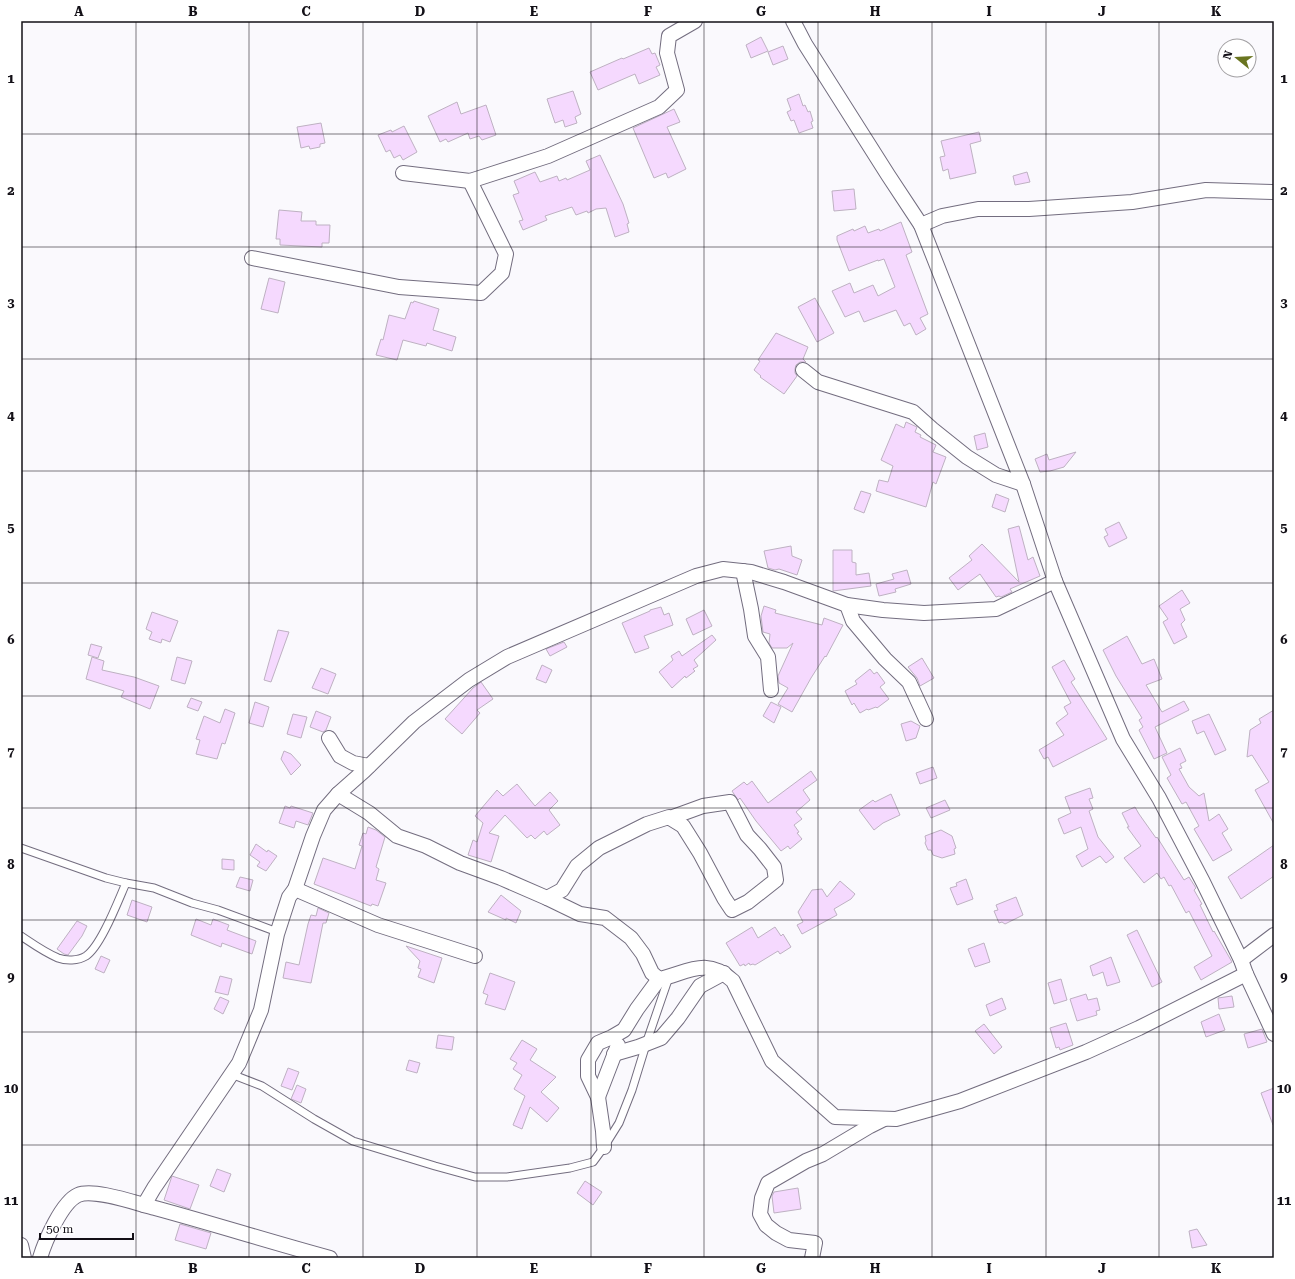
<svg xmlns="http://www.w3.org/2000/svg" width="1295" height="1279" font-family="'Roboto Serif',serif">
<rect width="100%" height="100%" fill="#faf9fd"/>
<!-- building -->
<g fill="#f5d9fe" stroke="#beb1c2">
<polygon points="761,37 768,51 751,58 746,45"/>
<polygon points="783,46 788,59 773,65 768,52"/>
<polygon points="649,48 652,54 655,53 660,65 656,67 660,75 639,84 635,74 598,90 590,72 622,58 623,59"/>
<polygon points="573,91 581,114 575,117 577,123 565,127 563,120 555,123 547,99"/>
<polygon points="799,94 803,106 805,105 808,112 810,111 813,121 811,122 813,128 799,133 794,120 791,121 787,112 791,110 787,99"/>
<polygon points="457,102 461,114 486,105 496,135 482,140 479,136 470,139 468,133 448,142 446,139 440,142 428,116"/>
<polygon points="674,109 680,122 667,127 686,169 668,178 666,173 654,178 633,128"/>
<polygon points="321,123 325,143 320,144 320,147 310,149 309,146 301,148 297,127"/>
<polygon points="404,126 417,152 403,160 400,155 394,158 390,150 386,152 378,135 391,130 392,132"/>
<polygon points="979,132 981,141 970,144 976,173 950,179 948,169 943,171 940,157 945,156 941,141"/>
<polygon points="600,155 623,204 629,223 627,224 629,232 615,237 606,208 596,209 588,213 587,211 576,215 572,207 545,216 547,220 523,230 519,221 523,220 513,195 519,193 514,181 535,172 540,182 557,176 559,181 566,178 567,180 590,170 586,161"/>
<polygon points="1027,172 1030,182 1015,185 1013,176"/>
<polygon points="854,189 856,209 834,211 832,191"/>
<polygon points="279,210 302,212 301,221 316,221 316,225 330,225 329,243 322,243 322,247 280,245 280,239 276,239"/>
<polygon points="901,222 912,252 906,255 928,314 920,318 926,329 916,335 910,323 904,326 896,310 864,322 859,311 845,317 832,291 850,283 854,293 873,285 878,296 895,287 884,259 878,261 878,260 849,271 837,240 837,236 853,229 854,231 865,226 868,233 879,229 880,231"/>
<polygon points="269,278 285,282 278,313 261,309"/>
<polygon points="815,298 834,333 817,342 798,307"/>
<polygon points="414,301 439,309 433,330 456,337 452,351 427,343 426,346 403,340 397,360 376,355 381,339 383,340 389,315 405,319 411,302 413,303"/>
<polygon points="776,333 808,347 803,359 806,362 800,362 796,365 795,369 795,373 797,376 784,394 760,377 761,376 754,370 760,361 758,360"/>
<polygon points="906,422 917,427 915,432 921,435 920,437 936,445 933,452 946,457 936,484 933,482 926,507 876,491 879,480 888,482 893,466 881,460 896,424 904,428"/>
<polygon points="985,433 988,447 977,450 974,436"/>
<polygon points="1076,452 1064,467 1050,471 1040,472 1035,459 1047,454 1049,460"/>
<polygon points="861,491 871,494 864,513 854,509"/>
<polygon points="996,494 1009,499 1005,512 992,507"/>
<polygon points="1119,522 1127,538 1109,547 1104,537 1108,535 1105,529"/>
<polygon points="1019,526 1028,560 1033,557 1040,576 1010,589 1012,592 1001,597 999,596 996,597 980,574 958,590 949,578 972,560 969,556 982,544 1019,582 1008,529"/>
<polygon points="791,546 792,556 802,560 797,575 779,569 775,570 768,568 764,551"/>
<polygon points="833,550 852,550 852,562 856,563 856,575 869,573 871,586 833,591"/>
<polygon points="907,570 911,584 895,589 896,592 879,596 876,584 894,579 892,574"/>
<polygon points="1182,590 1190,603 1180,609 1185,620 1181,624 1187,637 1174,644 1163,622 1168,619 1159,606"/>
<polygon points="764,606 776,610 775,613 822,625 824,618 843,625 826,657 825,656 811,678 792,712 778,704 788,688 779,683 778,676 793,643 787,648 772,648 769,643 770,634 763,632 761,616"/>
<polygon points="661,607 664,615 669,613 673,625 644,636 649,648 635,653 622,623 650,611 650,610"/>
<polygon points="704,610 712,626 693,635 686,619"/>
<polygon points="152,612 178,621 170,642 162,639 161,643 149,639 152,632 146,629"/>
<polygon points="278,630 289,632 271,682 264,680"/>
<polygon points="712,635 716,640 694,660 698,666 693,669 695,671 686,678 685,676 672,688 659,672 673,660 671,656 679,651 682,656"/>
<polygon points="1127,636 1142,664 1154,659 1162,679 1146,685 1162,712 1184,701 1189,710 1155,727 1167,753 1154,759 1139,730 1143,727 1139,720 1142,718 1116,676 1103,650"/>
<polygon points="564,642 567,647 550,656 546,649"/>
<polygon points="91,644 102,647 98,658 88,655"/>
<polygon points="92,657 104,661 102,670 134,677 159,686 150,709 121,697 124,691 86,679"/>
<polygon points="177,657 192,661 185,684 171,680"/>
<polygon points="922,658 934,678 920,686 917,678 908,667"/>
<polygon points="1064,660 1075,679 1071,682 1107,739 1053,767 1048,757 1044,759 1039,750 1064,735 1056,723 1068,714 1064,707 1071,703 1052,667"/>
<polygon points="542,665 552,670 546,683 536,679"/>
<polygon points="321,668 336,674 328,694 312,688"/>
<polygon points="870,669 874,674 877,672 885,683 880,687 889,699 877,708 876,707 868,710 867,709 860,713 854,703 852,705 845,691 857,684 855,681"/>
<polygon points="481,682 493,699 477,710 480,713 462,734 445,719 473,688"/>
<polygon points="191,698 202,702 198,711 187,707"/>
<polygon points="255,702 269,707 263,727 249,723"/>
<polygon points="771,702 781,707 774,723 763,716"/>
<polygon points="225,709 235,713 225,744 222,743 217,759 196,754 200,740 196,739 204,716 220,723"/>
<polygon points="1274,710 1274,824 1255,790 1269,782 1252,755 1247,757 1250,730 1261,723 1259,719"/>
<polygon points="316,711 331,717 326,730 323,732 310,727"/>
<polygon points="293,714 307,717 301,738 287,734"/>
<polygon points="1209,714 1226,750 1215,755 1204,731 1197,734 1192,721"/>
<polygon points="911,721 920,726 916,738 906,741 901,724"/>
<polygon points="1180,748 1186,761 1180,764 1182,768 1179,769 1189,787 1199,796 1204,793 1209,821 1219,814 1228,829 1222,833 1232,850 1213,861 1194,829 1199,826 1186,802 1182,804 1167,778 1171,775 1162,757"/>
<polygon points="284,751 291,754 301,765 291,775 281,759"/>
<polygon points="933,767 937,778 920,784 916,773"/>
<polygon points="811,771 817,780 803,790 810,800 796,812 802,819 794,825 799,832 797,833 802,839 790,849 788,846 781,851 756,821 740,798 738,800 732,791 744,782 747,785 752,781 768,803"/>
<polygon points="517,784 535,806 550,792 558,801 549,810 560,825 547,835 544,831 535,839 531,835 527,838 505,815 489,833 499,836 491,862 468,855 473,840 477,842 483,823 475,816 497,790 503,796"/>
<polygon points="1090,788 1093,798 1089,799 1093,809 1089,811 1098,837 1114,857 1106,863 1100,856 1082,867 1076,856 1088,849 1081,827 1064,834 1058,819 1071,813 1065,797"/>
<polygon points="891,794 900,815 883,823 874,830 859,810 873,800 875,802"/>
<polygon points="945,800 950,810 931,818 926,808"/>
<polygon points="285,806 290,808 291,806 313,813 308,825 296,821 294,828 279,823"/>
<polygon points="1135,807 1139,814 1156,838 1157,837 1184,880 1189,877 1196,888 1194,890 1202,904 1200,905 1213,932 1214,931 1232,962 1201,980 1194,967 1212,956 1189,911 1186,913 1171,885 1169,886 1164,877 1161,879 1157,873 1144,883 1124,858 1141,846 1127,827 1129,827 1122,813"/>
<polygon points="368,827 376,830 385,837 376,867 379,869 376,880 386,883 378,906 372,904 371,906 314,884 323,858 355,869 362,846 359,845 363,833 366,834"/>
<polygon points="941,830 952,836 956,848 954,849 955,854 942,858 933,855 931,850 928,850 925,843 926,841 925,836"/>
<polygon points="256,844 267,852 268,850 277,856 266,871 257,866 260,862 250,855"/>
<polygon points="1274,845 1274,876 1241,899 1228,877"/>
<polygon points="222,859 234,860 234,870 222,869"/>
<polygon points="240,877 253,880 250,891 236,887"/>
<polygon points="966,879 973,899 957,905 950,888 957,886 956,883"/>
<polygon points="840,881 855,894 851,899 834,909 837,915 802,934 797,925 803,922 798,912 812,890 822,889 827,897"/>
<polygon points="501,895 521,911 516,923 506,918 506,920 488,912"/>
<polygon points="1016,897 1023,915 1005,924 1002,922 999,923 994,911 998,910 996,905"/>
<polygon points="132,900 152,907 147,922 127,915"/>
<polygon points="318,908 329,913 326,923 323,923 311,983 283,978 286,962 299,965 308,924 311,915 316,916"/>
<polygon points="196,919 211,925 213,919 229,925 227,930 256,941 252,954 222,943 221,947 191,935"/>
<polygon points="77,921 87,926 82,936 68,955 64,954 57,949"/>
<polygon points="752,927 758,938 775,927 781,936 783,934 791,947 780,954 778,951 755,965 753,964 750,965 749,963 745,966 744,964 740,966 726,943"/>
<polygon points="1137,930 1162,982 1152,987 1127,935"/>
<polygon points="984,943 990,962 975,967 968,949"/>
<polygon points="406,946 442,958 434,983 418,977 421,969 418,968 420,961"/>
<polygon points="101,956 110,960 104,973 95,969"/>
<polygon points="1111,957 1120,982 1107,986 1103,972 1093,976 1090,966"/>
<polygon points="490,973 515,982 505,1010 485,1004 488,995 483,993"/>
<polygon points="220,976 232,979 228,995 215,992"/>
<polygon points="1061,979 1067,1000 1054,1004 1048,983"/>
<polygon points="1086,994 1088,1000 1097,998 1100,1010 1096,1011 1097,1015 1077,1021 1070,999"/>
<polygon points="1232,996 1234,1007 1219,1009 1218,998"/>
<polygon points="220,997 229,1001 223,1014 214,1009"/>
<polygon points="1002,998 1006,1009 990,1016 986,1005"/>
<polygon points="1219,1014 1225,1030 1206,1037 1201,1022"/>
<polygon points="1066,1023 1073,1045 1060,1050 1059,1047 1056,1048 1050,1028"/>
<polygon points="984,1024 1002,1047 994,1054 975,1031"/>
<polygon points="1262,1029 1267,1042 1248,1048 1244,1034"/>
<polygon points="438,1035 454,1037 452,1050 436,1048"/>
<polygon points="522,1040 537,1049 530,1060 556,1077 541,1092 559,1108 547,1122 530,1107 522,1129 513,1125 525,1096 514,1089 522,1075 513,1069 517,1063 510,1059"/>
<polygon points="409,1060 420,1063 417,1073 406,1070"/>
<polygon points="288,1068 299,1072 292,1090 281,1086"/>
<polygon points="297,1085 306,1089 301,1103 291,1099"/>
<polygon points="1274,1088 1274,1124 1273,1125 1261,1093"/>
<polygon points="217,1169 231,1174 224,1192 210,1186"/>
<polygon points="172,1176 199,1185 190,1209 164,1200"/>
<polygon points="585,1181 602,1192 593,1205 577,1193"/>
<polygon points="798,1188 801,1209 774,1213 772,1196 774,1192"/>
<polygon points="180,1224 211,1233 206,1249 175,1240"/>
<polygon points="1197,1229 1207,1245 1192,1248 1189,1231"/>
</g>
<g fill="none" stroke-linecap="round" stroke-linejoin="round">
<defs>
<g id="lane">
<polyline points="21,848 106,878 126,883 154,888 192,903 218,910 272,930 277,934"/>
<path d="M21 936C33 944 44 952 58 958 66 961 78 961 86 956 101 946 118 901 126 883"/>
<polyline points="231,1074 262,1086 314,1119 353,1141 435,1166 475,1177 507,1177 570,1168 593,1162 604,1147 619,1123 632,1090 648,1038 669,977"/>
</g>
<g id="street">
<polyline points="793,21 805,44 888,175 921,225 1023,484 1055,581 1123,739 1159,798 1203,882 1241,960 1246,974 1274,1034"/>
<polyline points="403,173 470,181 548,156 659,107 677,90 667,53 669,36 695,21"/>
<polyline points="921,225 942,216 978,209 1029,209 1132,202 1206,190 1274,192"/>
<polyline points="252,258 399,287 481,293 502,273 506,254 470,181"/>
<polyline points="803,370 818,382 913,412 932,429 967,457 996,475 1023,484"/>
<polyline points="743,571 751,609 755,636 768,657 771,690"/>
<polyline points="847,605 853,621 885,659 909,682 926,719"/>
<polyline points="329,738 340,756 353,763 369,766"/>
<path d="M338 794 369 813 397 836 426 846 460 863 501 878 547 898 580 914 605 918 631 938 643 954 652 973 659 979C687 973 706 956 733 981L772 1061 835 1117 896 1119 960 1101 1086 1052 1139 1028 1246 974"/>
<polyline points="295,889 378,925 475,956"/>
<polyline points="547,898 562,890 577,866 599,848 647,824 669,817 670,818 683,826 700,853 724,898 732,910 748,902 776,880 774,867 760,849 747,835 730,802 703,806 670,818"/>
<polyline points="1241,960 1274,935"/>
<polyline points="614,1054 638,1047 661,1038 678,1018 700,986 724,973"/>
<polyline points="598,1097 618,1045"/>
<polyline points="604,1147 603,1131 598,1097 588,1076 588,1060 598,1043 612,1037 624,1030 637,1009 659,979"/>
<polyline points="144,1205 154,1188 239,1063 261,1010 277,934 289,897 295,889 313,836 324,810 338,794 364,771 414,722 469,680 507,657 696,576 723,569 751,572 784,582 847,605 883,610 924,613 996,609 1055,581"/>
<polyline points="21,1245 24,1258"/>
<path d="M40 1258C45 1241 62 1202 78 1195 94 1188 138 1204 155 1208 214 1224 271 1242 330 1258"/>
<polyline points="812,1258 815,1243 789,1240 776,1233 766,1225 760,1214 762,1198 768,1183 806,1161 823,1154 870,1126 884,1119"/>
</g>
</defs>
<!-- lane casing -->
<use href="#lane" stroke="#736d7f" stroke-width="9"/>
<!-- street casing -->
<use href="#street" stroke="#736d7f" stroke-width="16"/>
<!-- lane -->
<use href="#lane" stroke="#fff" stroke-width="7"/>
<!-- street -->
<use href="#street" stroke="#fff" stroke-width="14"/>
</g>
<!-- grid -->
<path fill="none" stroke="#131017" stroke-width="1" stroke-opacity="0.55" d="M136 21V1258M249 21V1258M363 21V1258M477 21V1258M591 21V1258M704 21V1258M818 21V1258M932 21V1258M1046 21V1258M1159 21V1258M21 134H1274M21 247H1274M21 359H1274M21 471H1274M21 583H1274M21 696H1274M21 808H1274M21 920H1274M21 1032H1274M21 1145H1274"/>
<!-- border -->
<rect width="1295" height="1279" fill="none" stroke="#ffffff" stroke-width="44"/>
<!-- north arrow -->
<g transform="translate(1237 58) rotate(288)"><circle r="19" fill="#ffffff" stroke="#a19fa2"/>
<path d="M0-3L7 15L0 10L-7 15Z" fill="#6a7520"/>
<text y="-6" font-size="11" font-weight="bold" text-anchor="middle" fill="#131017">N</text>
</g>
<!-- scale -->
<path d="M40 1233v6h93v-6" fill="none" stroke="#131017" stroke-width="2"/>
<text x="46" y="1233" font-size="12" fill="#131017" stroke="#ffffff" stroke-width="3" paint-order="stroke">50 m</text>
<rect x="22" y="22" width="1251" height="1235" fill="none" stroke="#131017" stroke-width="1.5"/>
<g font-size="13" text-anchor="middle" font-weight="bold" fill="#131017">
<text x="79" y="16">A</text>
<text x="193" y="16">B</text>
<text x="306" y="16">C</text>
<text x="420" y="16">D</text>
<text x="534" y="16">E</text>
<text x="648" y="16">F</text>
<text x="761" y="16">G</text>
<text x="875" y="16">H</text>
<text x="989" y="16">I</text>
<text x="1102" y="16">J</text>
<text x="1216" y="16">K</text>
<text x="11" y="83">1</text>
<text x="1284" y="83">1</text>
<text x="11" y="195">2</text>
<text x="1284" y="195">2</text>
<text x="11" y="307">3</text>
<text x="1284" y="307">3</text>
<text x="11" y="420">4</text>
<text x="1284" y="420">4</text>
<text x="11" y="532">5</text>
<text x="1284" y="532">5</text>
<text x="11" y="644">6</text>
<text x="1284" y="644">6</text>
<text x="11" y="756">7</text>
<text x="1284" y="756">7</text>
<text x="11" y="869">8</text>
<text x="1284" y="869">8</text>
<text x="11" y="981">9</text>
<text x="1284" y="981">9</text>
<text x="11" y="1093">10</text>
<text x="1284" y="1093">10</text>
<text x="11" y="1205">11</text>
<text x="1284" y="1205">11</text>
<text x="79" y="1273">A</text>
<text x="193" y="1273">B</text>
<text x="306" y="1273">C</text>
<text x="420" y="1273">D</text>
<text x="534" y="1273">E</text>
<text x="648" y="1273">F</text>
<text x="761" y="1273">G</text>
<text x="875" y="1273">H</text>
<text x="989" y="1273">I</text>
<text x="1102" y="1273">J</text>
<text x="1216" y="1273">K</text>
</g>
</svg>
